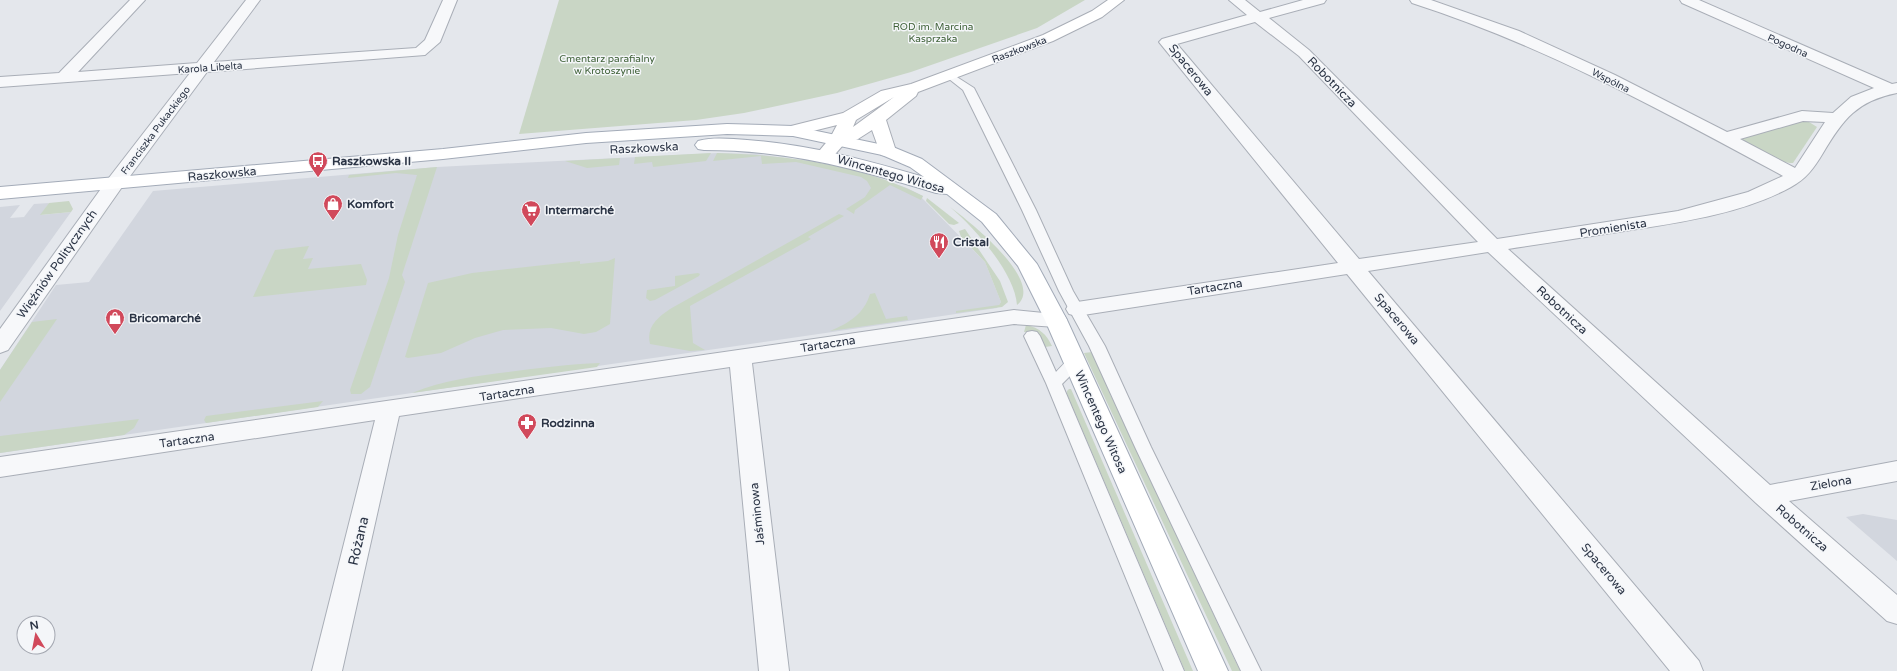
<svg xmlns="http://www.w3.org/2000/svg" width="1897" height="671" font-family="'Varela Round',sans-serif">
<rect width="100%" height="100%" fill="#e4e7ec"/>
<!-- built -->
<g fill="#d2d6de">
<polygon points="717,153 756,154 785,158 838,167 864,173 907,188 923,196 922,198 985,262 1001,302 997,308 0,453 0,370 56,285 89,282 153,191 437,167"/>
<polygon points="49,203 41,215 71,212 0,311 0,207 20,205 10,218 24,217 34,204"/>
<polygon points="1863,514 1897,520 1897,561 1846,517"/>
</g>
<!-- green -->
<g fill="#c9d6c5">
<polygon points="559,0 1085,0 1037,28 911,72 837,93 744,113 696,120 519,134"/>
<path d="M1800 121 1809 122 1817 127 1793 163C1778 163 1749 149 1739 138Z"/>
<polygon points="711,153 706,161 653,167 652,162 634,164 635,157"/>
<path d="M717 153C787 155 860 164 923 196L921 200 890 185 855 210 854 214 846 209 865 197 871 188 867 181 861 177 796 162 762 164 761 156 713 161Z"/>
<polygon points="620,158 619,165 587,168 565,161"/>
<polygon points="437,167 402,275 405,282 370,387 361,394 351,394 350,390 389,278 398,235 417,175 396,173 348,178 349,175"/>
<polygon points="927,198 959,223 954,225 949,224 926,201"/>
<polygon points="69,201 73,209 71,212 40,215 49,203"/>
<path d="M950 207C968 220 1046 282 1017 305 1015 273 974 227 950 207Z"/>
<path d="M839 214 844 216 808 237 811 239 690 306 693 343 705 350 690 351 650 344C646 327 657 318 670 309Z"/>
<polygon points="965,229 1000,281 1008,302 1002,307 956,313 956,311 999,305 1001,302 985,262 961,237 959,231"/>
<polygon points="309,246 303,259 313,258 308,269 361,264 367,280 366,285 253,297 275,250"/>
<polygon points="615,258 610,324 596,332 584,334 551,328 503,330 475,338 441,353 408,358 405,357 428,283 472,273 580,261 580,264 608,261"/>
<polygon points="698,273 700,274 699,276 655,300 650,301 646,298 647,290 675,286 675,276"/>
<path d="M875 293 886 319 907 316 908 320 830 331C849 323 864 314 870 294Z"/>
<polygon points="57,319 0,402 0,370 32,322"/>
<path d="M1026 325C1040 328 1046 334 1052 346L1045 347 1029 332H1024Z"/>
<polygon points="1092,352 1110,394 1240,671 1232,671 1084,353"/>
<path d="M600 363 597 367 412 393C444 380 475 376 508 372 539 368 569 364 600 363Z"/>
<polygon points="1069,389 1071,389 1193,671 1185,671 1067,394 1067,391"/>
<polygon points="323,401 318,407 206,423 204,420 206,416"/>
<polygon points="139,419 134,428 124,435 0,453 0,436"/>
</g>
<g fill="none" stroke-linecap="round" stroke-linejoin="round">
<defs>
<g id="lane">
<polygon points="949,72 974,88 1036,210 1073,291 1105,346 1151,447 1261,671 1241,671 1135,447 1089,346 1059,291 1022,210 963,90 944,75"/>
<path d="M1032 331 1037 332 1040 336 1056 372C1064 364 1069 356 1080 359L1083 363 1062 384 1184 671H1164L1046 383 1024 336 1027 332Z"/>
</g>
<g id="street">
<polygon points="130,0 145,0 78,72 197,63 246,0 260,0 214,62 416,48 425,40 443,0 457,0 440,42 425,55 207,72 122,187 8,350 0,353 0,329 108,179 190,73 0,87 0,77 59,73"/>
<path d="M1229 0H1245L1260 12 1303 0H1326L1324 3 1269 18 1309 50 1497 239 1678 211 1748 192 1783 176C1663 111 1543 45 1412 3L1410 0H1431L1519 31 1615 75 1727 132 1802 111 1833 113 1851 97 1874 88 1682 3 1680 0H1699L1892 84 1897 83V93C1857 101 1843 119 1823 153 1814 168 1806 179 1791 187 1744 213 1683 222 1631 230 1590 236 1549 243 1508 249L1770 485 1897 461V481L1789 501 1897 595V624L1887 621 1756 503 1488 252 1368 271 1699 661 1703 671H1670L1347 274 1077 316 1069 314 1066 309 1069 304 1077 302 1338 263 1159 42 1162 39 1247 15ZM1255 22 1299 56 1478 242 1359 259 1177 44ZM1803 121 1825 122 1795 168 1740 139Z"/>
<polygon points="1014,310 1064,315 1067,320 1064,325 1056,327 1014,324 752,363 789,671 759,671 730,367 399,416 342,671 312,671 375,420 0,477 0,457"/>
</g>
<path id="secondary" d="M1108 0H1124L1102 17 1053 41 918 92 916 96 886 120 896 151 893 155 887 156 881 155 872 130 858 139 844 144 830 160 824 161 818 160 815 156 830 138 837 125 793 136 787 135 784 131 787 127 843 113 881 91 911 84 1043 35 1092 11ZM894 97 853 127 856 120Z"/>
<path id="primary" d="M727 124 793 126 893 147 922 159 996 214 1037 264 1067 320 1228 671H1198L1045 320 1018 266 982 222 947 194 936 193C857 169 788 150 704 150L698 149 695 145 698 141C713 137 731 139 747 140 807 144 866 160 924 177L910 167 882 155 793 136 727 134 586 143 443 159 0 199V187L443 149 586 133Z"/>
</defs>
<!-- lane casing -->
<use href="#lane" stroke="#a9aeb7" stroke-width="2"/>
<!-- street casing -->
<use href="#street" stroke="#a9aeb7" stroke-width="2"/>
<!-- secondary casing -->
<use href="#secondary" stroke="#a9aeb7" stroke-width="2"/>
<!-- primary casing -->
<use href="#primary" stroke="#a3abb8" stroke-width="2"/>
<!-- lane -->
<use href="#lane" fill="#f7f8fa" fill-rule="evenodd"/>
<!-- street -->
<use href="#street" fill="#f7f8fa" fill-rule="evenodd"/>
<!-- secondary -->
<use href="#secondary" fill="#fff" fill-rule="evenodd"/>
<!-- primary -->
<use href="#primary" fill="#fff" fill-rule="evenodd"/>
</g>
<!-- icons -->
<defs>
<symbol id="bus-pin" viewBox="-11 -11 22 30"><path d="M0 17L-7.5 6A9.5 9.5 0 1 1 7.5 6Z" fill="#d1495b" stroke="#f4f6f9"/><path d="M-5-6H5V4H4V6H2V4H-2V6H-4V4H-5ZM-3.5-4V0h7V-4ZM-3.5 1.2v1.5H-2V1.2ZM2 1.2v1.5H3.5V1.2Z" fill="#fff"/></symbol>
<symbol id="shop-pin" viewBox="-11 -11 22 30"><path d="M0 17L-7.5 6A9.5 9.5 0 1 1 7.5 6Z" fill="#d1495b" stroke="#f4f6f9"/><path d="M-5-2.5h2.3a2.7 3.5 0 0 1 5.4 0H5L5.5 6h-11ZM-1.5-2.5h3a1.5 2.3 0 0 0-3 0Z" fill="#fff"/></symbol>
<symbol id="supermarket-pin" viewBox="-11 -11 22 30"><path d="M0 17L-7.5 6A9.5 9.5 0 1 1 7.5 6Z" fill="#d1495b" stroke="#f4f6f9"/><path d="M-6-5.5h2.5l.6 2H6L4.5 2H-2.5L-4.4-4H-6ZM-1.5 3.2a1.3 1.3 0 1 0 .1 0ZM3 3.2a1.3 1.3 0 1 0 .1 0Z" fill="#fff"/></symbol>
<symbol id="restaurant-pin" viewBox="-11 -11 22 30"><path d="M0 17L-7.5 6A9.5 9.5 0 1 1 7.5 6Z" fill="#d1495b" stroke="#f4f6f9"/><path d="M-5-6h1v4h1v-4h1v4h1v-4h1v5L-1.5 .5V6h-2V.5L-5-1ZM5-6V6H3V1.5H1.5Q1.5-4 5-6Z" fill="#fff"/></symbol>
<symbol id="pharmacy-pin" viewBox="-11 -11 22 30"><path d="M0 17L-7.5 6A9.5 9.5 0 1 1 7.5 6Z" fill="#d1495b" stroke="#f4f6f9"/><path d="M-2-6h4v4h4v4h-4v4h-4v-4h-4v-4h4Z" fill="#fff"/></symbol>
</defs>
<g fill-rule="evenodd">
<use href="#bus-pin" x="307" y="150" width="22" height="30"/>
<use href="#shop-pin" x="322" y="193" width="22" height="30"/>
<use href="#supermarket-pin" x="520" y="199" width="22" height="30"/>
<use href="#restaurant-pin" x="928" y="231" width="22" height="30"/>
<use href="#shop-pin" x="104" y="307" width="22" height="30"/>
<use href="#pharmacy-pin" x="516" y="412" width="22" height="30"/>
</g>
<g text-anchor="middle" stroke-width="3" stroke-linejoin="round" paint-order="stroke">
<!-- far-park labels -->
<g font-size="10" fill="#3f6138" stroke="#f4f6f9">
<text x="933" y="30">ROD im. Marcina<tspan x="933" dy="12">Kasprzaka</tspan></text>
<text x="607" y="62">Cmentarz parafialny<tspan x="607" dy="12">w Krotoszynie</tspan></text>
</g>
<!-- far-street labels -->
<g font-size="10" fill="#2b3445" stroke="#f4f6f9">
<text transform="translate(1788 45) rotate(24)" y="4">Pogodna</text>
<text transform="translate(1019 49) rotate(-21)" y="4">Raszkowska</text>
<text transform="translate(210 67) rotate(-4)" y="4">Karola Libelta</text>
<text transform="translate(1611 80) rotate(27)" y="4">Wspólna</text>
<text transform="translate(155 130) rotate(-53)" y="4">Franciszka Pukackiego</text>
</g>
<!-- street labels -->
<g font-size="12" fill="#2b3445" stroke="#f4f6f9">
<text transform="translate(1191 70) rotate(51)" y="4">Spacerowa</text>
<text transform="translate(1332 82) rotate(46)" y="4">Robotnicza</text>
<text transform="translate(644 148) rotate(-3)" y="4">Raszkowska</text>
<text transform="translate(222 174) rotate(-5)" y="4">Raszkowska</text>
<text transform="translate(891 174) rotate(16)" y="4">Wincentego Witosa</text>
<text transform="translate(1613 228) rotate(-9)" y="4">Promienista</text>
<text transform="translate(57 264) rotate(-55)" y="4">Więźniów Politycznych</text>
<text transform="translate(1215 287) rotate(-9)" y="4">Tartaczna</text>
<text transform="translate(1562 310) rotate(43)" y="4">Robotnicza</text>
<text transform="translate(1397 319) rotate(50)" y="4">Spacerowa</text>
<text transform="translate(828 344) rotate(-9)" y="4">Tartaczna</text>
<text transform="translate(507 393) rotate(-9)" y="4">Tartaczna</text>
<text transform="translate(1101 422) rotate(66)" y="4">Wincentego Witosa</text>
<text transform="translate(187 440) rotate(-8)" y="4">Tartaczna</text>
<text transform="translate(1831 483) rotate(-10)" y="4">Zielona</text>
<text transform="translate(757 514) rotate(-96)" y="4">Jaśminowa</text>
<text transform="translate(1802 528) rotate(41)" y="4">Robotnicza</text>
<text transform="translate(1604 569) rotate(50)" y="4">Spacerowa</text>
</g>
<!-- poi labels -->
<g font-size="12" font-weight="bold" fill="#2b3445" stroke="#f4f6f9" text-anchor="start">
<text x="332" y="165">Raszkowska II</text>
<text x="347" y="208">Komfort</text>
<text x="545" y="214">Intermarché</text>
<text x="953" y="246">Cristal</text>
<text x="129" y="322">Bricomarché</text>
<text x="541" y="427">Rodzinna</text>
</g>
<!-- near-street labels -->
<g font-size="14" fill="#2b3445" stroke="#f4f6f9">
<text transform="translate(358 541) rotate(-77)" y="5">Różana</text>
</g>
</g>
<!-- north arrow -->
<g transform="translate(36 635) rotate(350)"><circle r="19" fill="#f4f6f9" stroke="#a4a8b1"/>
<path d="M0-3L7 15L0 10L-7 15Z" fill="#d1495b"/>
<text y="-6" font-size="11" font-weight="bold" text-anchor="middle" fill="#2b3445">N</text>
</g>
</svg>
